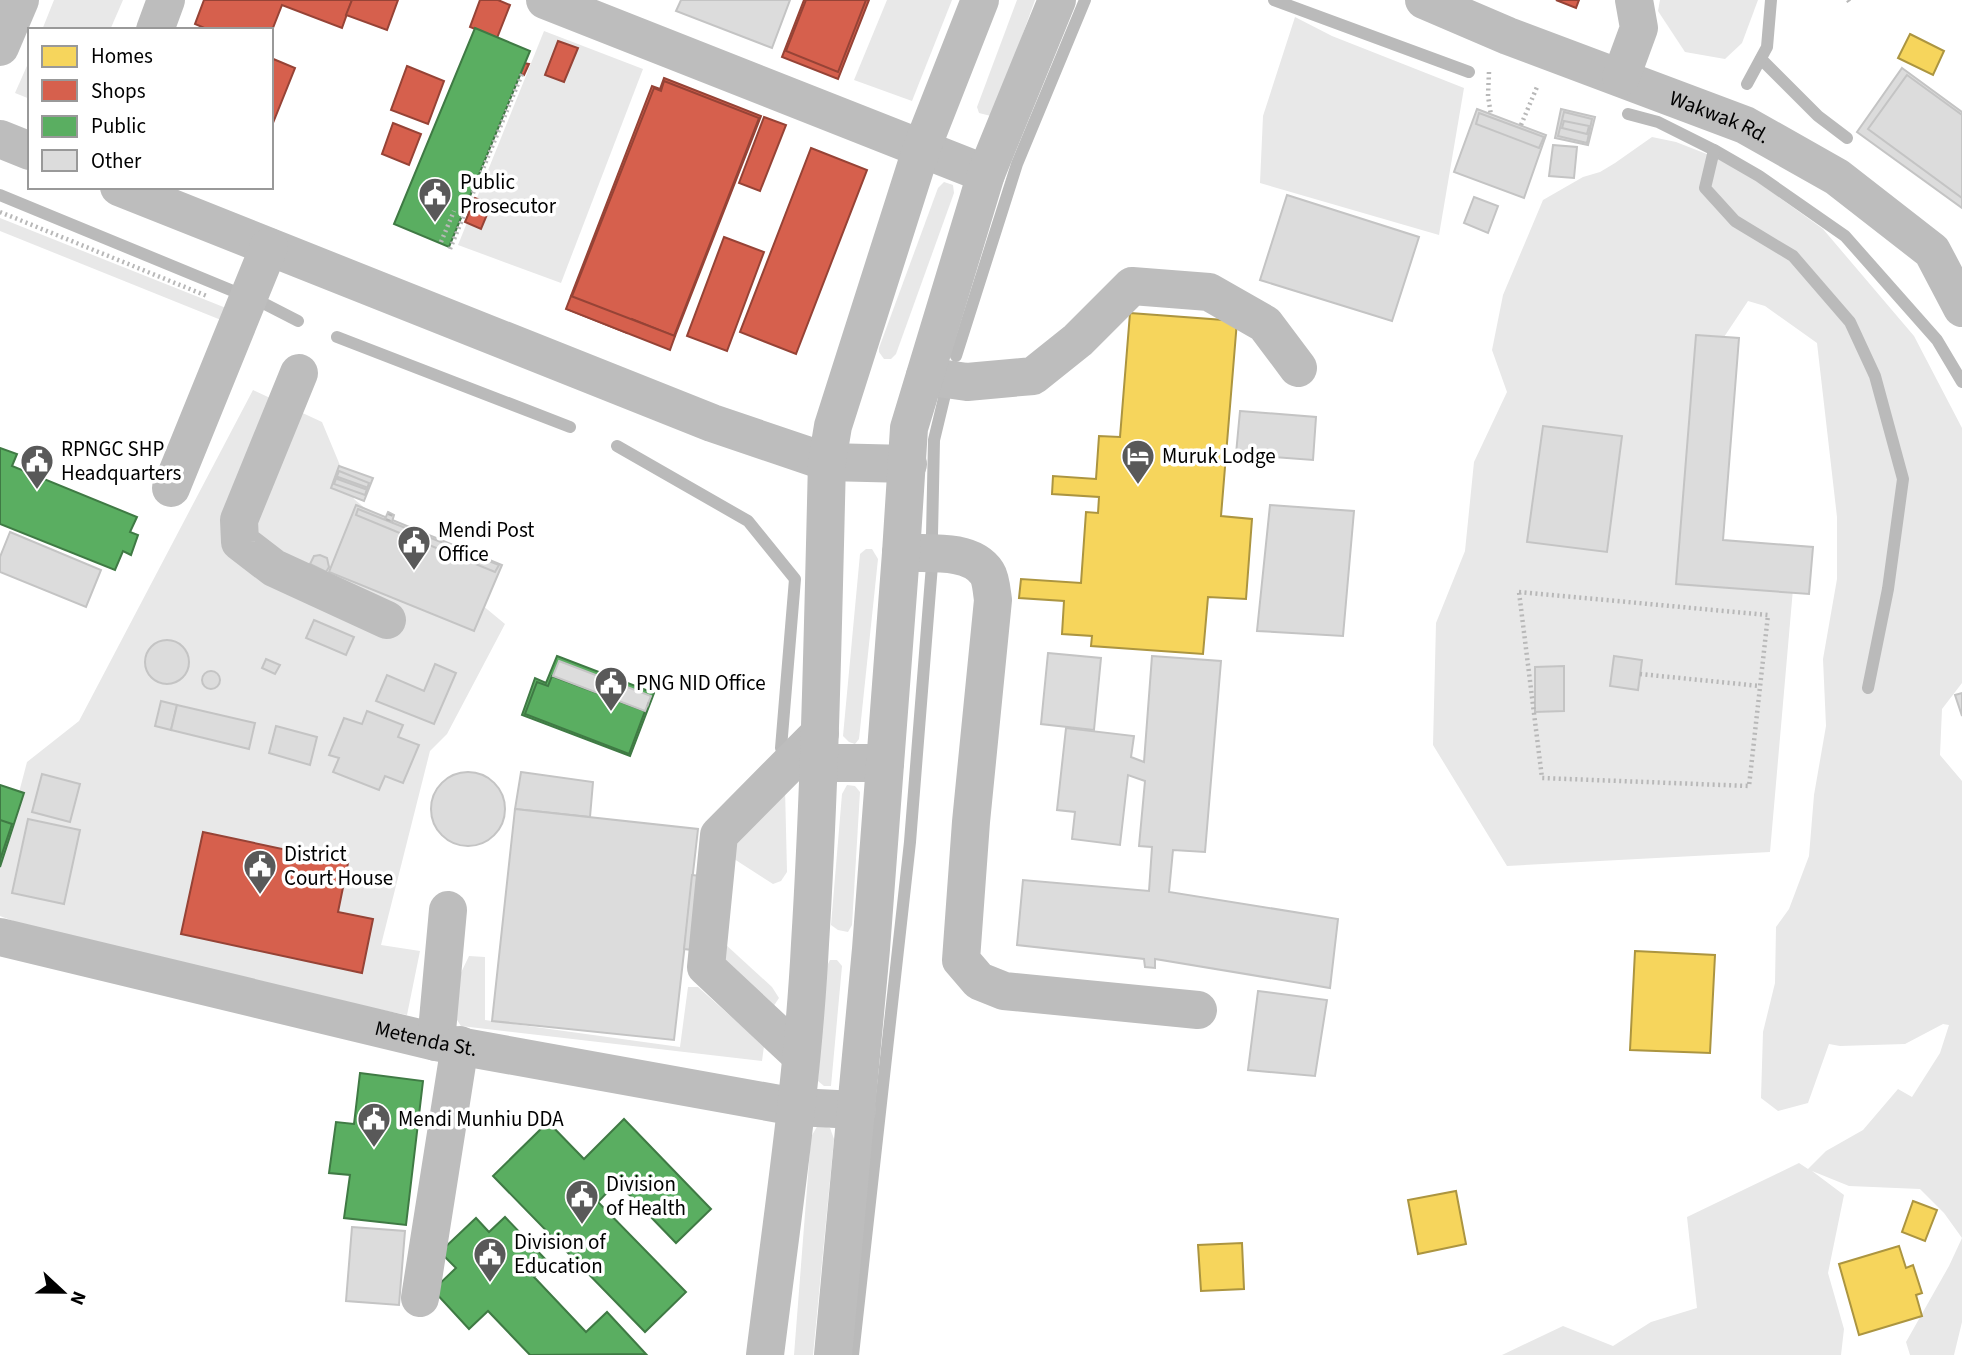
<svg xmlns="http://www.w3.org/2000/svg" width="1962" height="1355" font-family="'Source Sans 3',sans-serif">
<rect width="100%" height="100%" fill="#fff"/>
<!-- green -->
<g fill="#e8e8e8">
<polygon points="54,0 123,0 110,30 42,30"/>
<polygon points="887,0 952,0 912,101 854,80"/>
<polygon points="1017,0 1035,0 1006,81 991,116 979,113 977,107"/>
<polygon points="1660,0 1758,0 1742,43 1725,59 1685,52 1658,11"/>
<polygon points="1295,17 1332,36 1464,88 1439,235 1260,183 1263,116"/>
<polygon points="544,31 643,69 561,283 458,245"/>
<polygon points="30,59 30,99 15,93"/>
<polygon points="1652,137 1676,142 1722,160 1754,179 1823,229 1914,336 1962,428 1962,683 1942,709 1940,755 1962,781 1962,1322 1954,1355 1910,1355 1906,1342 1949,1266 1962,1238 1944,1213 1920,1189 1849,1186 1812,1171 1844,1195 1828,1273 1844,1329 1841,1355 1502,1355 1563,1326 1613,1346 1651,1322 1697,1308 1687,1217 1799,1163 1808,1169 1826,1151 1863,1130 1898,1089 1912,1097 1940,1053 1949,1025 1943,1024 1905,1044 1840,1046 1829,1044 1808,1103 1778,1111 1761,1098 1763,1032 1775,983 1776,927 1789,909 1809,856 1814,795 1826,726 1823,659 1837,579 1837,517 1817,343 1765,306 1748,301 1724,337 1700,553 1795,566 1770,852 1507,866 1433,745 1436,623 1465,551 1474,462 1507,392 1492,350 1503,295 1543,200 1583,177 1600,172 1615,163"/>
<polygon points="944,182 953,185 954,193 896,354 891,359 884,359 879,352 879,348 938,188"/>
<polygon points="0,218 231,310 226,322 0,231"/>
<polygon points="253,390 322,422 354,499 505,624 447,734 430,751 381,945 420,951 407,1015 98,953 0,916 0,845 5,846 27,762 79,721"/>
<polygon points="866,549 872,549 878,559 859,739 855,744 849,742 843,736 860,554"/>
<polygon points="847,785 855,786 860,792 852,925 848,932 838,930 831,925 842,794"/>
<polygon points="785,788 787,872 781,881 773,884 731,857 732,834"/>
<polygon points="725,944 772,987 779,998 773,1007 723,964"/>
<polygon points="469,956 485,957 485,1020 680,1047 688,987 698,987 764,1046 762,1061 461,1026 449,1008 457,981"/>
<polygon points="830,960 837,960 842,966 831,1086 824,1086 818,1081 826,968"/>
<polygon points="818,1125 830,1128 834,1139 813,1355 794,1355 811,1137"/>
</g>
<!-- homes -->
<g fill="#f6d55c" stroke="#ac9540" stroke-width="2">
<polygon points="1910,34 1944,51 1933,75 1898,58"/>
<polygon points="1130,313 1237,321 1221,516 1252,519 1246,599 1208,597 1203,654 1091,646 1092,636 1062,634 1064,601 1019,598 1021,579 1081,583 1086,512 1098,513 1099,497 1052,494 1053,476 1096,479 1099,436 1120,437"/>
<polygon points="1551,433 1614,441 1600,545 1537,536"/>
<polygon points="1635,951 1715,955 1710,1053 1630,1050"/>
<polygon points="1456,1191 1466,1244 1418,1254 1408,1200"/>
<polygon points="1913,1201 1937,1210 1925,1241 1902,1232"/>
<polygon points="1242,1243 1244,1289 1201,1291 1198,1245"/>
<polygon points="1899,1246 1906,1268 1913,1265 1922,1293 1916,1295 1922,1316 1859,1335 1839,1264"/>
</g>
<!-- shops -->
<g fill="#d6604d" stroke="#964336" stroke-width="2">
<polygon points="204,0 352,0 342,28 282,5 271,33 271,30 209,30 195,24"/>
<polygon points="352,0 398,0 387,30 346,15"/>
<polygon points="480,0 498,0 510,5 497,38 470,27"/>
<polygon points="804,0 869,0 838,79 782,57"/>
<polygon points="806,0 866,0 838,72 786,51"/>
<polygon points="1556,0 1579,0 1576,8"/>
<polygon points="476,32 526,53 460,214 450,209 438,241 398,224"/>
<polygon points="558,41 578,48 564,82 545,75"/>
<polygon points="271,58 295,68 271,128"/>
<polygon points="524,63 529,64 524,75 520,74"/>
<polygon points="407,66 444,81 428,124 391,110"/>
<polygon points="664,78 761,116 675,336 571,296 652,86 660,89"/>
<polygon points="664,81 759,118 674,336 632,319 627,333 567,309 654,88 661,91"/>
<polygon points="764,117 786,125 760,191 739,183"/>
<polygon points="393,123 421,134 409,165 382,154"/>
<polygon points="1476,124 1539,148 1522,194 1458,170"/>
<polygon points="811,148 867,170 796,354 740,332"/>
<polygon points="475,198 491,205 481,229 465,222"/>
<polygon points="450,209 458,212 445,243 438,241"/>
<polygon points="724,237 764,252 727,351 687,336"/>
<polygon points="571,296 675,336 670,350 566,309"/>
<polygon points="203,832 348,863 338,912 373,919 362,973 181,934"/>
</g>
<!-- public -->
<g fill="#5aae61" stroke="#3f7a44" stroke-width="2">
<polygon points="475,28 530,51 449,247 394,224"/>
<polygon points="0,448 17,454 12,466 137,517 130,532 138,535 131,555 123,551 115,570 0,524"/>
<polygon points="356,515 495,572 473,628 333,572"/>
<polygon points="557,656 654,693 630,756 522,715 535,678 546,683"/>
<polygon points="552,676 645,711 629,754 525,714 537,682 548,686"/>
<polygon points="0,785 24,793 0,867"/>
<polygon points="0,820 12,824 0,860"/>
<polygon points="360,1073 423,1081 406,1225 344,1218 350,1175 329,1173 336,1122 354,1124"/>
<polygon points="624,1119 711,1209 676,1243 617,1182 598,1202 686,1292 645,1332 493,1176 548,1122 584,1159"/>
<polygon points="505,1217 549,1263 534,1277 586,1332 607,1312 646,1354 530,1355 488,1311 469,1329 433,1290 456,1268 440,1252 476,1218 489,1232"/>
</g>
<g fill="none" stroke-linecap="round" stroke-linejoin="round">
<!-- stream -->
<g stroke="#bababa" stroke-width="12">
<polyline points="1274,0 1469,72"/>
<polyline points="1761,59 1818,116 1847,138"/>
<polyline points="1747,84 1767,47 1771,0"/>
<polyline points="1628,114 1658,122 1714,150 1759,176 1845,236 1937,340 1962,382"/>
<polyline points="1714,150 1705,188 1735,221 1793,256 1850,322 1875,376 1903,479 1888,589 1868,688"/>
<polyline points="0,195 233,291"/>
<polyline points="261,302 298,321"/>
<polyline points="337,337 570,427"/>
<polyline points="956,356 1017,164 1085,0"/>
<polyline points="617,446 748,521 795,579 781,748"/>
<polyline points="932,535 934,440 946,390"/>
<polyline points="853,1355 910,842 932,565"/>
</g>
</g>
<!-- building -->
<g fill="#dcdcdc" stroke="#c4c4c4" stroke-width="2">
<polygon points="681,0 790,0 772,48 676,11"/>
<polygon points="1902,68 1962,112 1962,208 1857,132"/>
<polygon points="1907,75 1962,115 1962,198 1868,129"/>
<polygon points="1477,109 1546,135 1524,198 1454,172"/>
<polygon points="1561,109 1595,117 1588,145 1555,138"/>
<polygon points="1564,112 1592,119 1587,143 1558,136"/>
<polygon points="1479,113 1544,137 1539,148 1476,124"/>
<polygon points="1564,121 1589,126 1587,134 1562,128"/>
<polygon points="1553,145 1577,147 1574,178 1549,176"/>
<polygon points="1287,195 1419,237 1392,321 1260,280"/>
<polygon points="1474,197 1498,206 1488,233 1464,223"/>
<polygon points="1696,335 1739,338 1723,540 1813,547 1809,594 1676,584"/>
<polygon points="1240,411 1316,417 1313,460 1236,454"/>
<polygon points="1543,426 1622,436 1607,552 1527,542"/>
<polygon points="339,466 373,478 364,501 331,488"/>
<polygon points="339,471 369,483 365,495 334,484"/>
<polygon points="338,477 366,487 365,489 337,479"/>
<polygon points="356,505 502,565 474,631 329,572"/>
<polygon points="1270,505 1354,511 1343,636 1257,631"/>
<polygon points="358,509 388,521 499,565 495,572 407,536 356,515"/>
<polygon points="388,512 394,515 392,522 385,519"/>
<polygon points="10,532 101,570 86,607 0,572 0,557"/>
<polygon points="314,556 320,555 327,558 329,567 326,572 310,564"/>
<polygon points="314,620 354,637 346,655 306,638"/>
<circle cx="167" cy="662" r="22"/>
<polygon points="1048,653 1101,658 1094,730 1041,724"/>
<polygon points="1152,656 1221,661 1205,852 1173,850 1169,892 1338,919 1330,988 1155,959 1155,968 1145,967 1144,959 1017,945 1023,880 1149,891 1152,847 1139,846 1145,781 1128,775 1120,845 1072,839 1075,812 1057,810 1066,728 1134,736 1131,757 1144,762"/>
<polygon points="1614,656 1642,660 1638,690 1610,686"/>
<polygon points="266,659 280,665 275,674 262,668"/>
<polygon points="559,661 651,696 645,711 553,676"/>
<polygon points="435,664 456,673 434,724 376,701 387,675 424,691"/>
<polygon points="1564,666 1564,711 1535,712 1535,667"/>
<circle cx="211" cy="680" r="9"/>
<polygon points="1962,693 1962,716 1955,695"/>
<polygon points="161,701 177,705 171,730 155,726"/>
<polygon points="177,705 255,723 249,749 171,730"/>
<polygon points="367,711 403,725 398,737 419,745 403,783 385,776 379,790 333,772 339,758 329,755 344,718 362,724"/>
<polygon points="276,726 317,737 310,765 269,753"/>
<polygon points="521,772 593,782 590,817 515,809"/>
<circle cx="468" cy="809" r="37"/>
<polygon points="42,774 80,784 70,822 32,812"/>
<polygon points="515,809 698,829 674,1040 492,1021"/>
<polygon points="28,819 80,830 64,904 12,893"/>
<polygon points="692,875 709,877 701,951 684,949"/>
<polygon points="1258,991 1327,1000 1315,1076 1248,1070"/>
<polygon points="352,1227 405,1231 399,1305 346,1301"/>
</g>
<g fill="none" stroke-linecap="round" stroke-linejoin="round">
<!-- path -->
<g stroke="#b8b8b8" stroke-width="4.5" stroke-dasharray="2 3.5" stroke-linecap="butt">
<polyline points="1848,0 1850,3"/>
<polyline points="1489,72 1488,96 1491,115"/>
<polyline points="1521,125 1537,87"/>
<polyline points="0,212 207,296"/>
<polyline points="441,242 454,211"/>
<polyline points="450,249 522,74"/>
<polyline points="388,521 391,513"/>
<polygon points="1519,592 1768,615 1749,786 1542,778"/>
<polyline points="1640,674 1760,686"/>
<polyline points="647,704 650,705"/>
</g>
<!-- minor -->
<g stroke="#bdbdbd" stroke-width="38">
<polyline points="545,0 986,174"/>
<path id="s1" d="M1424 0 1508 36 1745 125 1837 177 1932 251 1962 308"/>
<polyline points="155,30 166,0"/>
<polyline points="0,47 20,0"/>
<polyline points="1621,77 1639,28 1634,0"/>
<polyline points="0,139 30,151"/>
<polyline points="119,187 712,423 827,462 908,464"/>
<polyline points="299,373 239,520 240,542 274,568 387,620"/>
<polyline points="925,376 967,382 1033,376 1078,340 1132,286 1209,292 1265,324 1298,368"/>
<polyline points="171,488 269,247"/>
<path d="M901 553C927 554 971 548 987 573 991 579 992 593 993 600L971 822 961 960 979 981 1004 991 1198 1010"/>
<polyline points="818,763 885,763"/>
<path id="s2" d="M0 937 436 1042 796 1107 857 1110"/>
<polyline points="436,1042 448,910"/>
<polyline points="800,1055 706,967 719,835 820,733"/>
<polyline points="420,1298 460,1045"/>
<path d="M765 1355C782 1218 803 1081 810 944 820 783 823 623 827 462L833 426 921 150 980 0"/>
<polyline points="833,1355 871,949 901,553 909,428 986,174 1057,0"/>
</g>
</g>
<!-- icons -->
<defs>
<symbol id="civic-pin" viewBox="-11 -11 22 30"><path d="M0 17L-7.5 6A9.5 9.5 0 1 1 7.5 6Z" fill="#595959" stroke="#fff"/><path d="M-.6-6.5H3V-4.5H.6V-3L4-1V1h2V6H-6V1h2V-1L-.6-3ZM-1.2 2.5V6h2.4V2.5Z" fill="#fff"/></symbol>
<symbol id="hotel-pin" viewBox="-11 -11 22 30"><path d="M0 17L-7.5 6A9.5 9.5 0 1 1 7.5 6Z" fill="#595959" stroke="#fff"/><path d="M-6-4.5h1.5V1H6V5H4.5V3h-9V5H-6ZM-4 0a1.8 1.8 0 1 1 3.6 0ZM.5 0V-2.5h3Q6-2.5 6 0Z" fill="#fff"/></symbol>
</defs>
<g fill-rule="evenodd">
<use href="#civic-pin" x="416" y="175" width="38" height="52"/>
<use href="#hotel-pin" x="1119" y="437" width="38" height="52"/>
<use href="#civic-pin" x="18" y="442" width="38" height="52"/>
<use href="#civic-pin" x="395" y="523" width="38" height="52"/>
<use href="#civic-pin" x="592" y="664" width="38" height="52"/>
<use href="#civic-pin" x="241" y="847" width="38" height="52"/>
<use href="#civic-pin" x="355" y="1100" width="38" height="52"/>
<use href="#civic-pin" x="563" y="1177" width="38" height="52"/>
<use href="#civic-pin" x="471" y="1235" width="38" height="52"/>
</g>
<g text-anchor="middle" stroke-width="7" stroke-linejoin="round" paint-order="stroke">
<!-- street labels -->
<g font-size="21" fill="#000" stroke="#fff">
<text dy="7" stroke="none"><textPath href="#s1" startOffset="318">Wakwak Rd.</textPath></text>
<text dy="7" stroke="none"><textPath href="#s2" startOffset="438">Metenda St.</textPath></text>
</g>
<!-- poi labels -->
<g font-size="21" fill="#000" stroke="#fff" text-anchor="start">
<text x="460" y="189">Public<tspan x="460" dy="24">Prosecutor</tspan></text>
<text x="61" y="456">RPNGC SHP<tspan x="61" dy="24">Headquarters</tspan></text>
<text x="1162" y="463">Muruk Lodge</text>
<text x="438" y="537">Mendi Post<tspan x="438" dy="24">Office</tspan></text>
<text x="636" y="690">PNG NID Office</text>
<text x="284" y="861">District<tspan x="284" dy="24">Court House</tspan></text>
<text x="398" y="1126">Mendi Munhiu DDA</text>
<text x="606" y="1191">Division<tspan x="606" dy="24">of Health</tspan></text>
<text x="514" y="1249">Division of<tspan x="514" dy="24">Education</tspan></text>
</g>
</g>
<!-- legend -->
<rect x="28" y="28" width="245" height="161" fill="#ffffff" stroke="#999999" stroke-width="2"/>
<rect x="42" y="46" width="35" height="21" fill="#f6d55c" stroke="#999999" stroke-width="2"/>
<text x="91" y="63" font-size="21" fill="#000000">Homes</text>
<rect x="42" y="80" width="35" height="21" fill="#d6604d" stroke="#999999" stroke-width="2"/>
<text x="91" y="98" font-size="21" fill="#000000">Shops</text>
<rect x="42" y="116" width="35" height="21" fill="#5aae61" stroke="#999999" stroke-width="2"/>
<text x="91" y="133" font-size="21" fill="#000000">Public</text>
<rect x="42" y="150" width="35" height="21" fill="#dcdcdc" stroke="#999999" stroke-width="2"/>
<text x="91" y="168" font-size="21" fill="#000000">Other</text>
<!-- north arrow -->
<g transform="translate(63 1292) rotate(112)" stroke="#ffffff" stroke-width="5" paint-order="stroke">
<path d="M0-5L12 26L0 18L-12 26Z" fill="#000000"/>
<text y="-10" font-size="19" font-weight="bold" text-anchor="middle" fill="#000000">N</text>
</g>
</svg>
